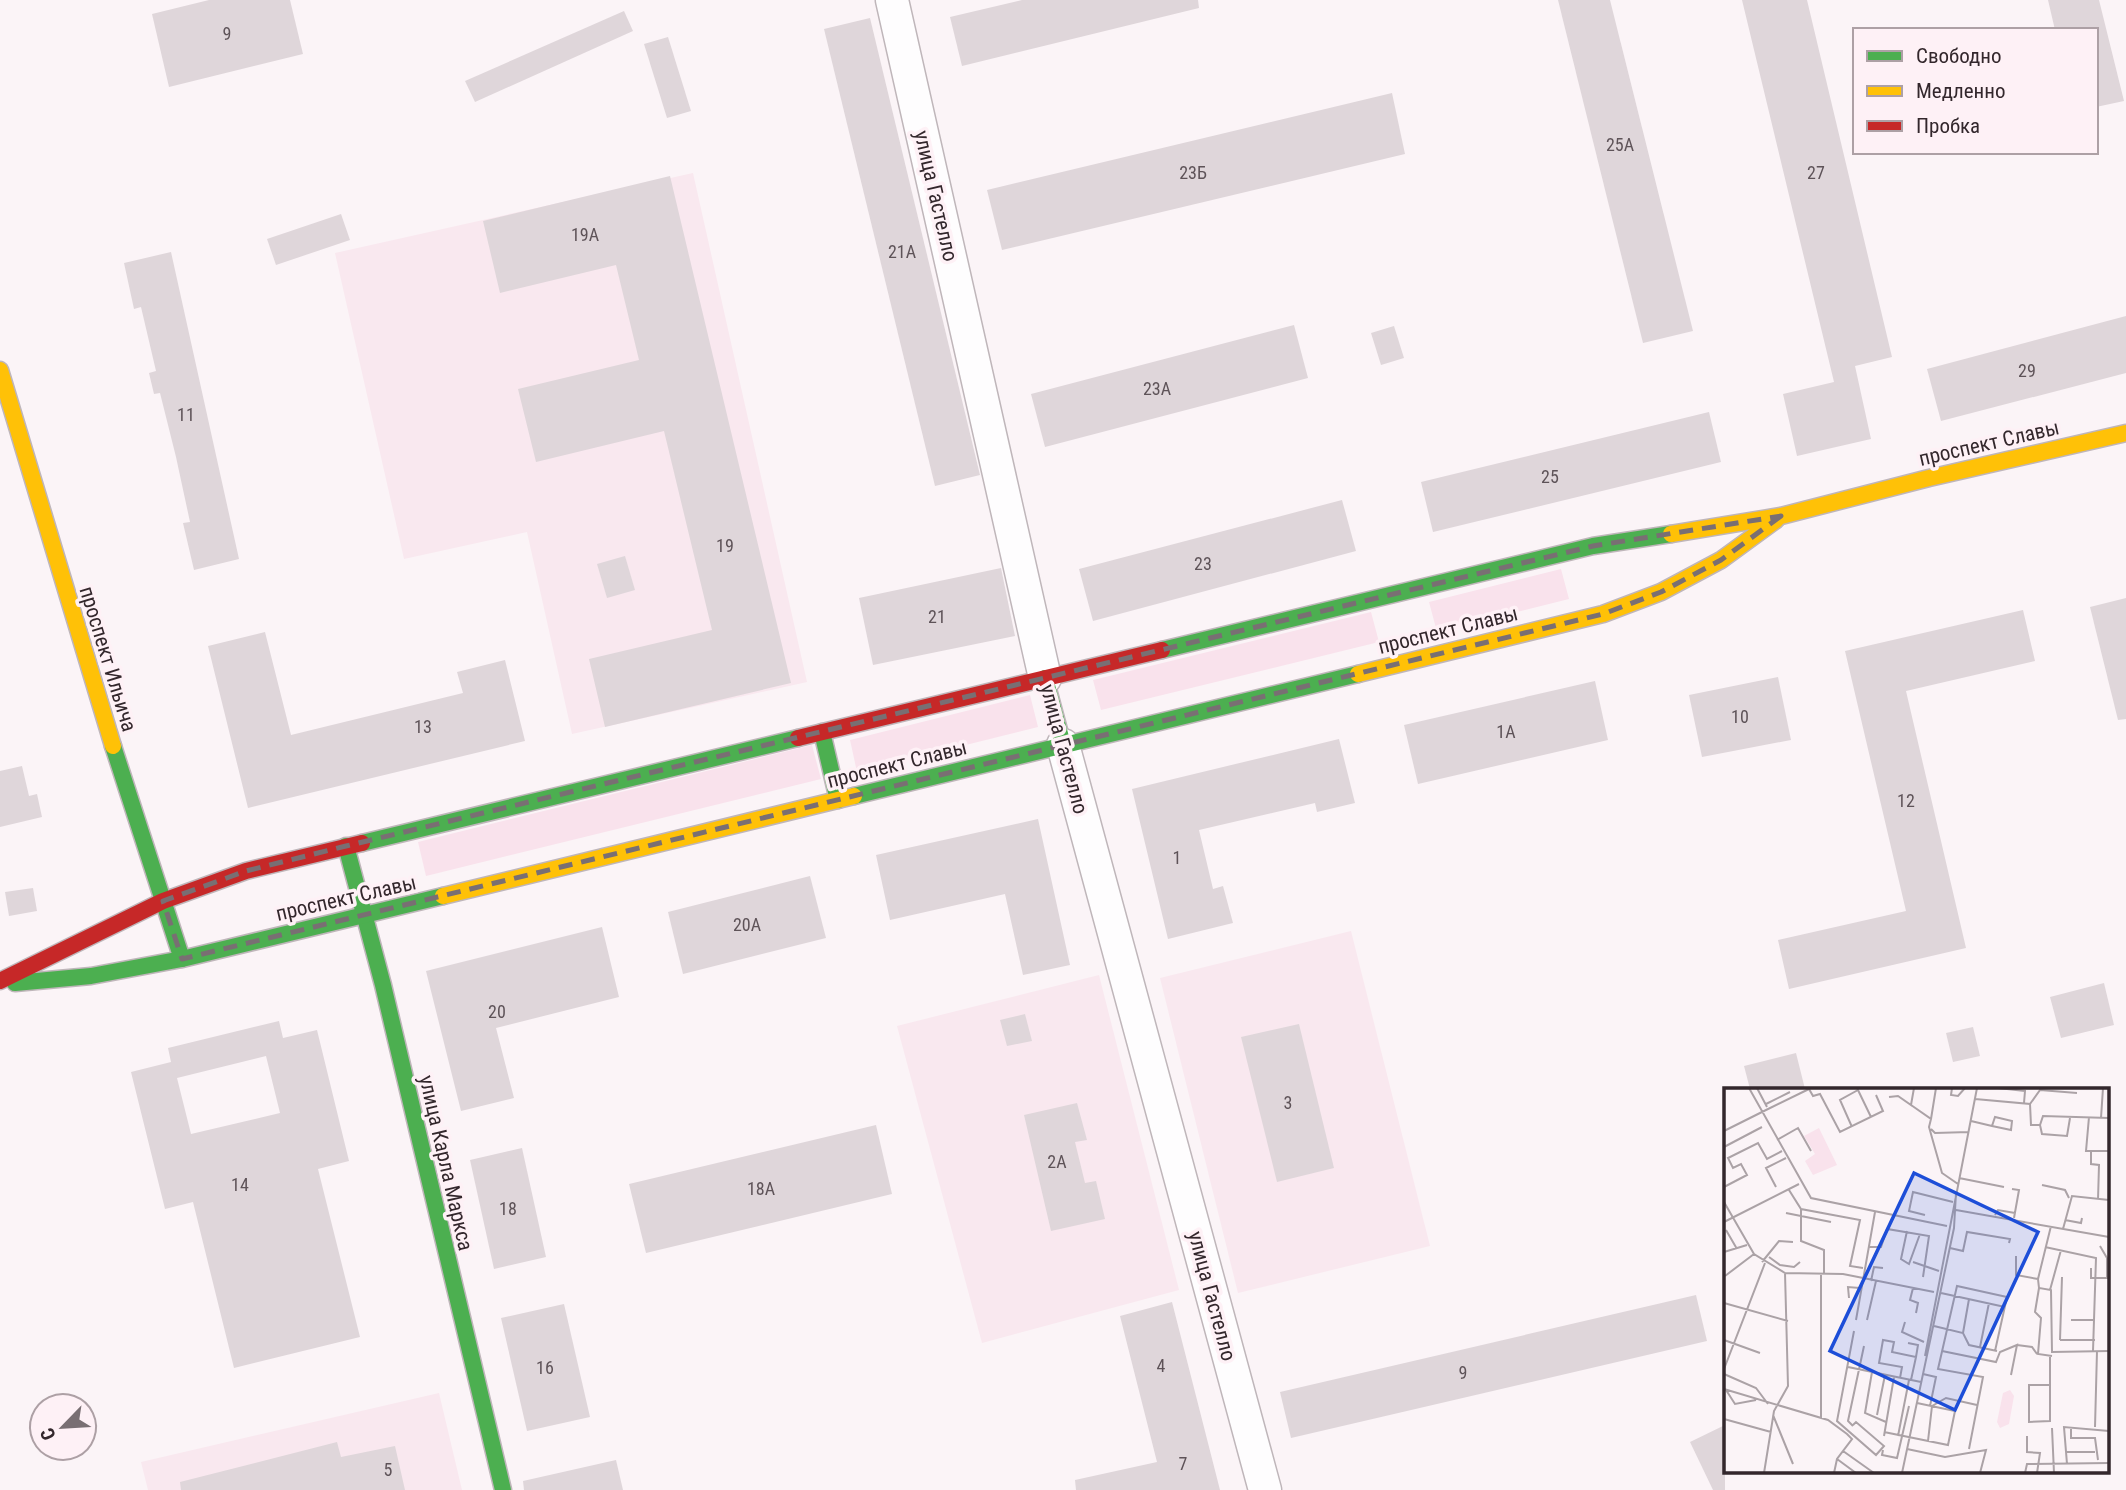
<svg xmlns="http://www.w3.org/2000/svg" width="2126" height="1490" font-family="'Roboto Condensed',sans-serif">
<rect width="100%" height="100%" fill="#fbf4f7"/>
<!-- built -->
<g fill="#f9e8ef">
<polygon points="693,173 807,682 572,734 527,532 404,559 335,253"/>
<polygon points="1351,931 1430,1246 1238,1293 1160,978"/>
<polygon points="1099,975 1179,1290 982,1343 897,1026"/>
<polygon points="439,1393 462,1490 148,1490 141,1462"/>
</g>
<!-- green -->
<g fill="#f9e2ec">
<polygon points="1561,569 1569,599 1437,632 1429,602"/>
<polygon points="1371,612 1379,642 1101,710 1093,680"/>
<polygon points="1030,695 1038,727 857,772 850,740"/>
<polygon points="812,745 821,779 426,876 418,842"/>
</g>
<!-- building -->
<g fill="#dfd6da" fill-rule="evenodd">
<polygon points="209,0 290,0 303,54 169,87 152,14"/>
<polygon points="1022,0 1198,0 1199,8 962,66 950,17"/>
<polygon points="1558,0 1610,0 1693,331 1643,343"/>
<polygon points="1742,0 1807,0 1892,357 1855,366 1871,439 1797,456 1783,394 1834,382"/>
<polygon points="2048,0 2099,0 2124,101 2096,107 2096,30 2055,30"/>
<polygon points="624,11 633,31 475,102 465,81"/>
<polygon points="870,18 980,475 935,486 824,29"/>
<polygon points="668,37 691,111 667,118 644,44"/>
<polygon points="1392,93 1405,154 1002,250 987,190"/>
<polygon points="670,176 791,683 605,727 589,659 712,630 664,431 536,462 518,389 639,360 616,265 500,293 483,221"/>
<polygon points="341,214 350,240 276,265 267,239"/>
<polygon points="171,252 239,559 194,570 183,523 190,522 176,457 160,393 154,394 149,373 156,371 141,307 134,309 124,263"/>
<polygon points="2126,316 2126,373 1941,421 1927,369"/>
<polygon points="1294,325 1308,378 1045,447 1031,394"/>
<polygon points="1394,326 1404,358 1381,365 1371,333"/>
<polygon points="1709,412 1721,462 1433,532 1421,482"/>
<polygon points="1342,500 1356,551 1093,621 1079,569"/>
<polygon points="625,556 635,590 607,598 597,564"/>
<polygon points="1001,568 1015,636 873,665 859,598"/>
<polygon points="2126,598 2126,719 2118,720 2090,607"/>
<polygon points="2023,610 2035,661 1906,691 1966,948 1789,989 1778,940 1906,911 1845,651"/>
<polygon points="265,632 291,735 463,693 457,672 505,660 525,741 248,808 208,646"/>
<polygon points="1778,677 1791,740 1702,757 1689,695"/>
<polygon points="1595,681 1608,740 1418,784 1404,725"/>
<polygon points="1339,739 1355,803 1317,812 1315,803 1199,830 1213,889 1223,886 1233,923 1168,939 1132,789"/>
<polygon points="22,766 29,796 37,794 42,817 0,827 0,771"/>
<polygon points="1038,819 1070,965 1023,975 1005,894 890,920 876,855"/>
<polygon points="810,876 826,938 683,974 668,912"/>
<polygon points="33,888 37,911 9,916 5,892"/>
<polygon points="602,927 619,997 496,1028 514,1098 461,1111 426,971"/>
<polygon points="2104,983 2114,1025 2061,1038 2050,997"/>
<polygon points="1025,1014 1032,1041 1007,1046 1000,1020"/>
<path d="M279 1021 283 1038 317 1030 349 1161 318 1169 360 1337 234 1368 193 1202 165 1209 131 1072 171 1062 168 1048ZM266 1056 280 1113 191 1134 177 1078Z"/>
<polygon points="1299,1024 1334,1168 1277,1182 1241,1037"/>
<polygon points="1973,1027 1980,1056 1953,1062 1946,1033"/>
<polygon points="1796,1053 1805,1089 1750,1089 1744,1066"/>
<polygon points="1077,1103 1087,1140 1075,1142 1085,1183 1096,1181 1105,1219 1051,1231 1024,1115"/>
<polygon points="876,1125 892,1194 646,1253 629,1184"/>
<polygon points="522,1148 546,1257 494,1269 470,1160"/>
<polygon points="1696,1295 1707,1341 1291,1438 1280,1392"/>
<polygon points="1172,1302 1220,1490 1076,1490 1075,1480 1157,1462 1120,1316"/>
<polygon points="564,1304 590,1417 527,1431 501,1318"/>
<polygon points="1725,1425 1725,1490 1713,1490 1690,1442"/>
<polygon points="337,1442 341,1457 395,1446 405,1490 181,1490 180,1482"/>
<polygon points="616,1460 623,1490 524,1490 523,1481"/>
</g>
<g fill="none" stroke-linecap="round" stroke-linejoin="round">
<defs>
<g id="street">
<polyline points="892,0 1045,678"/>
<polyline points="1063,745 1265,1490"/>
</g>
<g id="fast">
<polyline points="1162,650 1593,546 1671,534"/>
<polyline points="1045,678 1063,745"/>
<polyline points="822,732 838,800"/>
<polyline points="113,746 182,959"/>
<polyline points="854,796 1358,674"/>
<polyline points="362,843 798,738"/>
<polyline points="346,846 383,985 503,1490"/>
<polyline points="15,983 91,976 182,959 443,896"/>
</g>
<g id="slow">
<polyline points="0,370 113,746"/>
<polyline points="1671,534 1781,516 1929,478 2126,433"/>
<polyline points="1358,674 1603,614 1661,592 1721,560 1776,520"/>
<polyline points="443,896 854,796"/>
</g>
<g id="jam">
<polyline points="798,738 1162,650"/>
<polyline points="0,981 163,901 246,871 362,843"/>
</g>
</defs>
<!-- street casing -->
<use href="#street" stroke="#bfb6ba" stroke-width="35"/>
<!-- fast casing -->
<use href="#fast" stroke="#bfb6ba" stroke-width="19"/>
<!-- slow casing -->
<use href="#slow" stroke="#bfb6ba" stroke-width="19"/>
<!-- jam casing -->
<use href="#jam" stroke="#bfb6ba" stroke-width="19"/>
<!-- street -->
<use href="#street" stroke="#fefdfe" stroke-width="32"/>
<!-- fast -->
<use href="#fast" stroke="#4caf50" stroke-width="16"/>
<!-- slow -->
<use href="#slow" stroke="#ffc107" stroke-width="16"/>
<!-- jam -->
<use href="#jam" stroke="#c62828" stroke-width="16"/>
</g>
<!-- marked area -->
<path fill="none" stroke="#796f73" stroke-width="5" stroke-dasharray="14 9" stroke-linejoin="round" d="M1781 516 1721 560 1661 592 1603 614 182 959 163 901 246 871 346 846 1593 546Z"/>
<g text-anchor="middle" stroke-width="7" stroke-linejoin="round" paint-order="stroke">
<!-- number labels -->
<g font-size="18" fill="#5e5358">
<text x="227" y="40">9</text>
<text x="1620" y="151">25А</text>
<text x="1193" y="179">23Б</text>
<text x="1816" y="179">27</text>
<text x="585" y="241">19А</text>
<text x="902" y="258">21А</text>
<text x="2027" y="377">29</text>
<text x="1157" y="395">23А</text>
<text x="186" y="421">11</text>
<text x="1550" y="483">25</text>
<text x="725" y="552">19</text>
<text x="1203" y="570">23</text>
<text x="937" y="623">21</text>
<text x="1740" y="723">10</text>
<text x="423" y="733">13</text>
<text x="1506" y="738">1А</text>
<text x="1906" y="807">12</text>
<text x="1177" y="864">1</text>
<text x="747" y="931">20А</text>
<text x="497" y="1018">20</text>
<text x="1288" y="1109">3</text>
<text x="1057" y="1168">2А</text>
<text x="240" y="1191">14</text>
<text x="761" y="1195">18А</text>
<text x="508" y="1215">18</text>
<text x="1161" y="1372">4</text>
<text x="545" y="1374">16</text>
<text x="1463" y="1379">9</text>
<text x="1183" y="1470">7</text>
<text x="388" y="1476">5</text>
</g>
<!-- street labels -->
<g font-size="21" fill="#33272c" stroke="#fef1f6">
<text transform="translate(936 196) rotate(77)" y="7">улица Гастелло</text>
<text transform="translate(1989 443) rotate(-13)" y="7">проспект Славы</text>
<text transform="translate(1448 630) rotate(-14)" y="7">проспект Славы</text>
<text transform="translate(108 659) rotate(73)" y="7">проспект Ильича</text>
<text transform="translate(1064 749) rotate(75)" y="7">улица Гастелло</text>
<text transform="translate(897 764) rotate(-14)" y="7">проспект Славы</text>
<text transform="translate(346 898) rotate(-13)" y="7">проспект Славы</text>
<text transform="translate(446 1163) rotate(77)" y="7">улица Карла Маркса</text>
<text transform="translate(1212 1296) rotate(75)" y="7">улица Гастелло</text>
</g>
</g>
<!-- overview -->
<g transform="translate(1724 1088)">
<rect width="385" height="385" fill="#fbf4f7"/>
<path d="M95 40 113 77 89 87 81 73 91 66 80 48ZM286 302 290 308 285 336 276 340 273 334 279 305Z" fill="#f9e2ec"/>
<path fill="none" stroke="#aba2a6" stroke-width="2" d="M25 0 87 110 223 138M33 0 43 19M133 0 147 29M228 0 227 7 234 8 241 0M274 0 301 3 300 15M85 1 89 8 96 6 116 44 159 23 152 7M165 9 174 8 187 17 190 0M251 11 306 16 307 37H316L319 28 385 30M42 16 66 4M306 16 316 2 353 5M187 17 207 31 205 39 218 85 234 96M38 24 85 1M365 29 362 63H385M377 30 379 0M207 31 212 0M247 33 268 38 287 42 288 33 271 29 268 38M316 37 318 46 343 48 346 30M128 39 116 12 134 2M207 41 211 45 245 44M0 43 38 24M53 52 74 40 87 63M0 59 38 39M367 63V76L375 77 374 112M235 90 280 99M318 97 341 102 345 110M0 99 23 87 17 76 9 80 4 70 34 55 43 71 58 63M52 99 42 80 62 70M288 101 295 102 290 130M65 102 77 121 136 132 126 178 139 180M0 114 30 166 61 185 119 186 210 204M77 121V153L100 162V186M232 122 385 149M62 125 107 134M201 127 185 123 189 104 229 114M271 127 274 122 291 125M341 132 357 135 358 130M0 134 75 96M327 138 314 191 315 200 327 202 328 264 385 263M339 141 348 108 385 112M2 142 13 161M183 143 177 171 185 176 196 146M376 158 383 170V190M144 159H157L163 141 205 148 199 189M321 159 372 170 369 263M226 160 239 163 243 144 286 151 285 155M0 164 23 157M292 168V187L314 191M45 169 56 177 70 179 76 174M38 174 55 153 69 154M189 174 215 183M367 180V190H385M1 188 30 166M147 193 150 179 159 180M189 200 186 212 194 215 192 225M315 200 311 224 317 230 314 266 328 268M326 202 337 162M217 205 281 219M125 210 124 199 136 200M0 215 64 233M132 232 151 124M143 232 152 193M347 232H371M181 234 178 244 200 254M210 238 239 245 245 257 273 263M239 245 245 211M0 252 36 265M336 252 338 189M336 252H371M184 255 194 257 192 269M293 257 308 259 313 266M256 259 265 215M218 263 272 274 276 264 293 257 287 287M201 268 253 0M326 269V333L305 334V297H326M124 279 197 294M0 281 41 175M148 284 141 325 162 334M0 286 32 300 44 316M199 286 212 289 206 318M176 290 178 279 155 275 159 252 170 254 168 264 192 269 187 292M0 301 104 332 123 346 128 351 113 371 110 385M2 302 11 316 32 312M49 327 69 376M153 327 161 287M97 330V186M0 331 47 344M129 337 132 334 160 358 152 367 113 333 130 243M129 338 124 333 140 258M347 339V350H371L374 372M371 339 373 263M328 340 330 385M160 344 224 357 231 323 193 315M160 348 170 289M174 348 185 292M303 348V364L316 365 313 385M204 353 208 318 222 310 253 317M183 361 221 369 262 362 256 385M245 361 259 289 214 281 233 198 283 209 271 263M159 362 158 367 173 370 185 318M119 363 150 385M342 364H371M113 371 132 385M343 376 340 339 385 343M40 385 50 323 64 298 61 185M178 385 230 140 232 105M301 385 303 376 385 375"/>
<path fill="#1d4ed8" fill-opacity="0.15" stroke="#1d4ed8" stroke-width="3.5" d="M190 85 314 144 231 322 106 263Z"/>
<rect width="385" height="385" fill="none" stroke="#33272c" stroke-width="3.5"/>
</g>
<!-- legend -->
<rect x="1853" y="28" width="245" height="126" fill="#fef1f6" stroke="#ada0a5" stroke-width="2"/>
<rect x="1867" y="51" width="35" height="10" fill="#4caf50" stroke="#ada0a5" stroke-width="2"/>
<text x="1916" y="63" font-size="21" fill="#33272c">Свободно</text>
<rect x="1867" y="86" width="35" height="10" fill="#ffc107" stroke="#ada0a5" stroke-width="2"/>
<text x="1916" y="98" font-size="21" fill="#33272c">Медленно</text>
<rect x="1867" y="121" width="35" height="10" fill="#c62828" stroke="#ada0a5" stroke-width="2"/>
<text x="1916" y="133" font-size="21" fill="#33272c">Пробка</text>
<!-- north arrow -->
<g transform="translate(63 1427) rotate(245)"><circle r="33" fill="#fef1f6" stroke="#ada0a5" stroke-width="2"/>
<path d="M0-5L12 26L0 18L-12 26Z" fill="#796f73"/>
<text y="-10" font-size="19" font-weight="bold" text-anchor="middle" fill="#33272c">С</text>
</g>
</svg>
